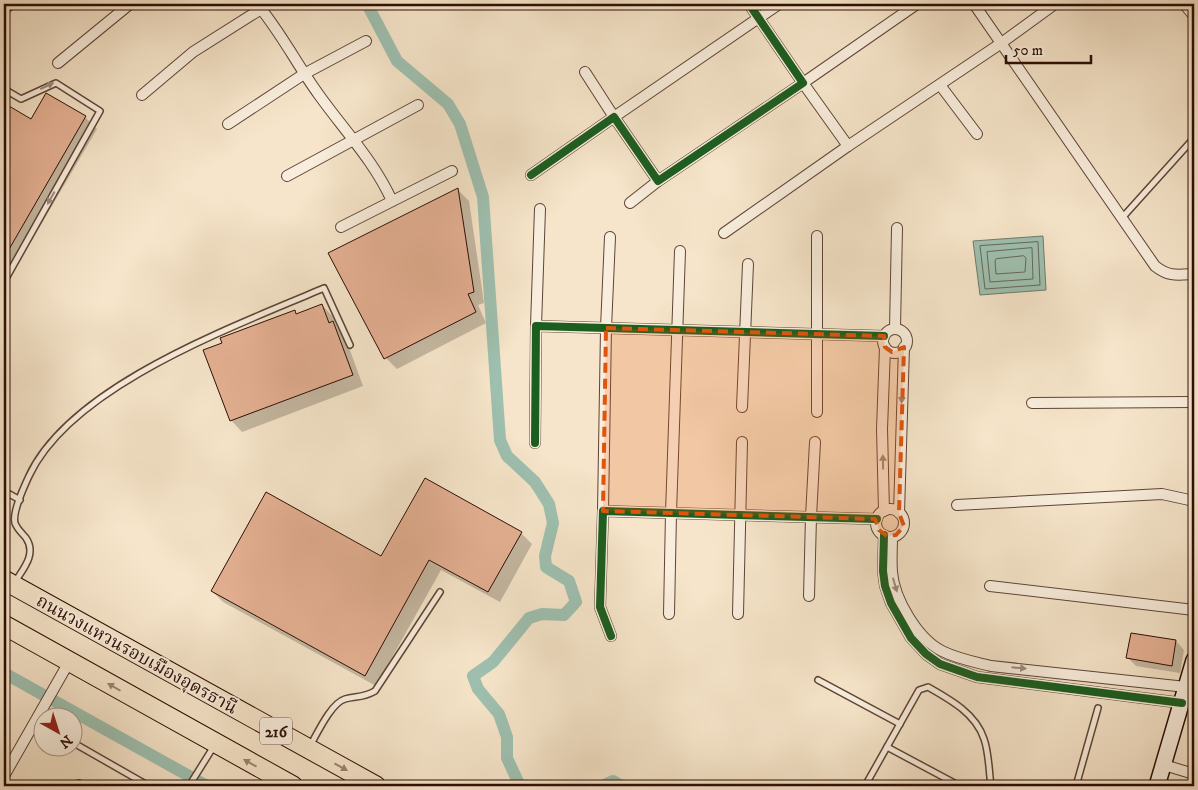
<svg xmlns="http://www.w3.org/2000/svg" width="1198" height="790" font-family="'IM FELL DW Pica','Noto Serif Thai',serif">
<rect width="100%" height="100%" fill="#f6e5ca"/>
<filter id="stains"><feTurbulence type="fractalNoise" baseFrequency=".004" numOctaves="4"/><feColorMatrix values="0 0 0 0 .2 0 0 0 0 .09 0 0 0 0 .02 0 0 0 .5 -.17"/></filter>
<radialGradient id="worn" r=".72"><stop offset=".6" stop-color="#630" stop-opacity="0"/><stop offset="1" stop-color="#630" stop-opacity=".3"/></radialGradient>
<!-- water -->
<polygon fill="#9ec0b0" stroke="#70796b" points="1043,236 1046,290 980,295 973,241"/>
<!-- shadow -->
<g fill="#0003">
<polygon points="46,95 85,117 97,129 4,288 4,104 31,120"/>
<polygon points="458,190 469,201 484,303 478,305 486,323 397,369 386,358"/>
<polygon points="322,305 333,317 337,327 344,334 363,386 242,432 231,420 294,312 298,315"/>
<polygon points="521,533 532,544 500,602 441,570 376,686 223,602 212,591 382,558"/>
<polygon points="1176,641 1184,650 1180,673 1136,666 1128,658"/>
</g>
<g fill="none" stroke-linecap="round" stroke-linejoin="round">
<!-- shore -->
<g stroke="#65675a" stroke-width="1">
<polygon points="1038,242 1040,285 985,289 980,246"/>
<polygon points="1032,248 1033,279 990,282 987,252"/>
<polygon points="1024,256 1026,258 1025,272 996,274 995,261 996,259"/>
</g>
<!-- canal -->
<g stroke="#9ec0b0" stroke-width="12">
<polyline points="367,4 397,61 448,104 460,124 483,197 500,440 507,456 535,482 549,504 553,523 545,556 546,567 569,581 576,602 564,615 542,614 529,618 493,662 473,676 478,689 499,714 507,737 507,758 520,786"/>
<polyline points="4,673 207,786"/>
<polyline points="602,786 613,781 622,786"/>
</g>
</g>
<!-- building -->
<g fill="#e4b093" stroke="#2c0e04">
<polygon points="46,93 86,116 4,258 4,103 31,119"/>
<polygon points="458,188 474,292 468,294 476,312 384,359 328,253"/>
<polygon points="322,304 329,323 333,321 353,375 230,421 203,350 222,343 220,338 295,310 296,314"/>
<polygon points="425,478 522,532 488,592 429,560 365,676 211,591 266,492 381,556"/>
<polygon points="1131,633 1176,640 1172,666 1126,658"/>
</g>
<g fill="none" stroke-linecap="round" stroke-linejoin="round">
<defs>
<g id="lane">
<polyline points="4,89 21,99 56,83 100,111 4,282"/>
<polyline points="1122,218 1194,138"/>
<polyline points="4,491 20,500"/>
<path d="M15 582C23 569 37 554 26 538 22 533 17 529 15 523 12 512 24 487 29 476 71 385 236 326 324 288L350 345"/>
<polyline points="818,680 900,724"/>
<polyline points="72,742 149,786"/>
<path d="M310 746C317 734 331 703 345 699 356 696 363 698 375 691L440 592"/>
<polyline points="887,747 960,786"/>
<polyline points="189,786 214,746"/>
<path d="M865 786 919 690 928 687C951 700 976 714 984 739 989 753 989 772 991 786"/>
<polyline points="1076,786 1098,708"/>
</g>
<g id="street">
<path d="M257 4C281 32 297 65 319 95 344 130 374 161 392 201"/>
<path d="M974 4 1155 266C1169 277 1177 275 1194 274"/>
<polyline points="1184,4 1194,16"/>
<polyline points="4,9 11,4"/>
<polyline points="58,63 130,4"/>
<polyline points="585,72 614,117 779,4"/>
<polyline points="940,85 977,134"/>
<polyline points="142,95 193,52 269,4"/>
<polyline points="228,124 304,74 366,41"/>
<polyline points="848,146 1000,44 1055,4"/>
<polyline points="531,175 614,117 658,181 803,83 749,4"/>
<polyline points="287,176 418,105"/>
<polyline points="630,203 658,181"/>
<polyline points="341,227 452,171"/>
<polyline points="724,233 848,146 803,83 917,4"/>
<polyline points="817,236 817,412"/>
<polyline points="536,326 540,209"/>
<polyline points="895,329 897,228"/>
<circle cx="895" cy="341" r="12"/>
<polyline points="1032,403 1194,402"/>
<polyline points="742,407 748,264"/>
<polyline points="535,443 536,326 884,336"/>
<polyline points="957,505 1162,494 1194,501"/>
<circle cx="890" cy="523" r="14"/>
<polyline points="603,511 606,328 610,237"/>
<polyline points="884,511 882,429 885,347"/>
<polyline points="899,513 904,347"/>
<polyline points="884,535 883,571 885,586 891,603 911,638 926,654 940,664 977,677 1182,703"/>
<path d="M892 537C892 548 891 560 892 572 894 599 918 639 942 651 958 659 975 662 991 666L1186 687"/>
<polyline points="990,586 1194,610"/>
<polyline points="809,596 811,517 815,442"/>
<polyline points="669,614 671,513 680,251"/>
<polyline points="738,614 742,442"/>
<polyline points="611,636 600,607 603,511 877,519"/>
<polyline points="1164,765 1194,774"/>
<polyline points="4,776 69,662"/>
<polyline points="78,786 79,785"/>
</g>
<polyline id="secondary" points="1157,786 1194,660"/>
<g id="highway">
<polyline points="4,580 376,786"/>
<polyline points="4,625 293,786"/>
</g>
</defs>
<!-- lane casing -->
<use href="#lane" stroke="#5e4436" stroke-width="8"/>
<!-- street casing -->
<use href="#street" stroke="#5e4436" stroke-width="12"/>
<!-- secondary casing -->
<use href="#secondary" stroke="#2c0e04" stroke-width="18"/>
<!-- highway casing -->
<use href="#highway" stroke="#2c0e04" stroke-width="21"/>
<!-- lane -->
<use href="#lane" stroke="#f9eedd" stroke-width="5"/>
<!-- street -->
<use href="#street" stroke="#f9eedd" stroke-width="10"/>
<!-- secondary -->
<use href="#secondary" stroke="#f9eedd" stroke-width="15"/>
<!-- highway -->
<use href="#highway" stroke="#f6e5ca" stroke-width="19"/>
<defs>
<g id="cycleway">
<polyline points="531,175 614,117 658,181 803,83 749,4"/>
<polyline points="535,443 536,326 884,336"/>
<polyline points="884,535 883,571 885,586 891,603 911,638 926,654 940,664 977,677 1182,703"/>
<polyline points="611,636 600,607 603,511 877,519"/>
</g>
</defs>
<!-- cycleway casing -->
<use href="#cycleway" stroke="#f9eedd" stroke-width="11"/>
<!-- cycleway -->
<use href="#cycleway" stroke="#1b5e20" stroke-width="8"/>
</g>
<!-- one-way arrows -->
<defs><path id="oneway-solid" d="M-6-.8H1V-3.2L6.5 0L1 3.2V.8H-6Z" transform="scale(1.25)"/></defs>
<g fill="#9d897b">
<use href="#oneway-solid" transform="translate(47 86) rotate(-25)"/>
<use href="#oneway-solid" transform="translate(51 198) rotate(119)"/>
<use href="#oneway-solid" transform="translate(902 396) rotate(93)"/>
<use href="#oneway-solid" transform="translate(883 462) rotate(-91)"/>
<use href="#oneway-solid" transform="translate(895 585) rotate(74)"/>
<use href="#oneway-solid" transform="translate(1019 668) rotate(5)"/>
</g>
<g fill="#9b8471">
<use href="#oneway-solid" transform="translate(114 687) rotate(-150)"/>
<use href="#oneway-solid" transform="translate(250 763) rotate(-151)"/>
<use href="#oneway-solid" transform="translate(341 767) rotate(29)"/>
</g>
<!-- marked area -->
<path fill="#df550c" fill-opacity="0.2" stroke="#df550c" stroke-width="4" stroke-dasharray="10 6" stroke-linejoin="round" d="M606 328 884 336 885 347 892 352 904 347 899 513 904 526 896 535 887 536 879 530 875 519 603 511Z"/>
<g text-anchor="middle" stroke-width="4" stroke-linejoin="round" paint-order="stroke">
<!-- shield labels -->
<rect fill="#f9eedd" stroke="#6a5145" stroke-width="1" x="260" y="717.5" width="32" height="27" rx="4"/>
<g font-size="16" font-weight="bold" fill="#2c0e04">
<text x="276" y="737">216</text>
</g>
<!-- street labels -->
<g font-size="18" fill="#2c0e04" stroke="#f9eedd">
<text transform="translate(137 654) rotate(29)" y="6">ถนนวงแหวนรอบเมืองอุดรธานี</text>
</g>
</g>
<!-- margin -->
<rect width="1198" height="790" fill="none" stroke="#f6e5ca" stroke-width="20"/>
<rect x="5" y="5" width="1188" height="780" fill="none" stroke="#2c0e04" stroke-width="2.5"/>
<rect x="10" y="10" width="1178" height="770" fill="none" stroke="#2c0e04"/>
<!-- north arrow -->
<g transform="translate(58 732) rotate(141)"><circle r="24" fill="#f9eedd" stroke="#a79486"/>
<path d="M0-4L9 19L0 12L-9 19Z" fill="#8f2418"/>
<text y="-8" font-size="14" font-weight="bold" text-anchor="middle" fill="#2c0e04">N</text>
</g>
<!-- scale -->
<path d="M1006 55v8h85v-8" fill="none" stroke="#2c0e04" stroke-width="2.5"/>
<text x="1013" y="55" font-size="15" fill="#2c0e04" stroke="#f9eedd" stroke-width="4" paint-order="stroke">50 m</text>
<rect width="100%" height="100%" filter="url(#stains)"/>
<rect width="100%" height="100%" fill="url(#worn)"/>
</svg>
